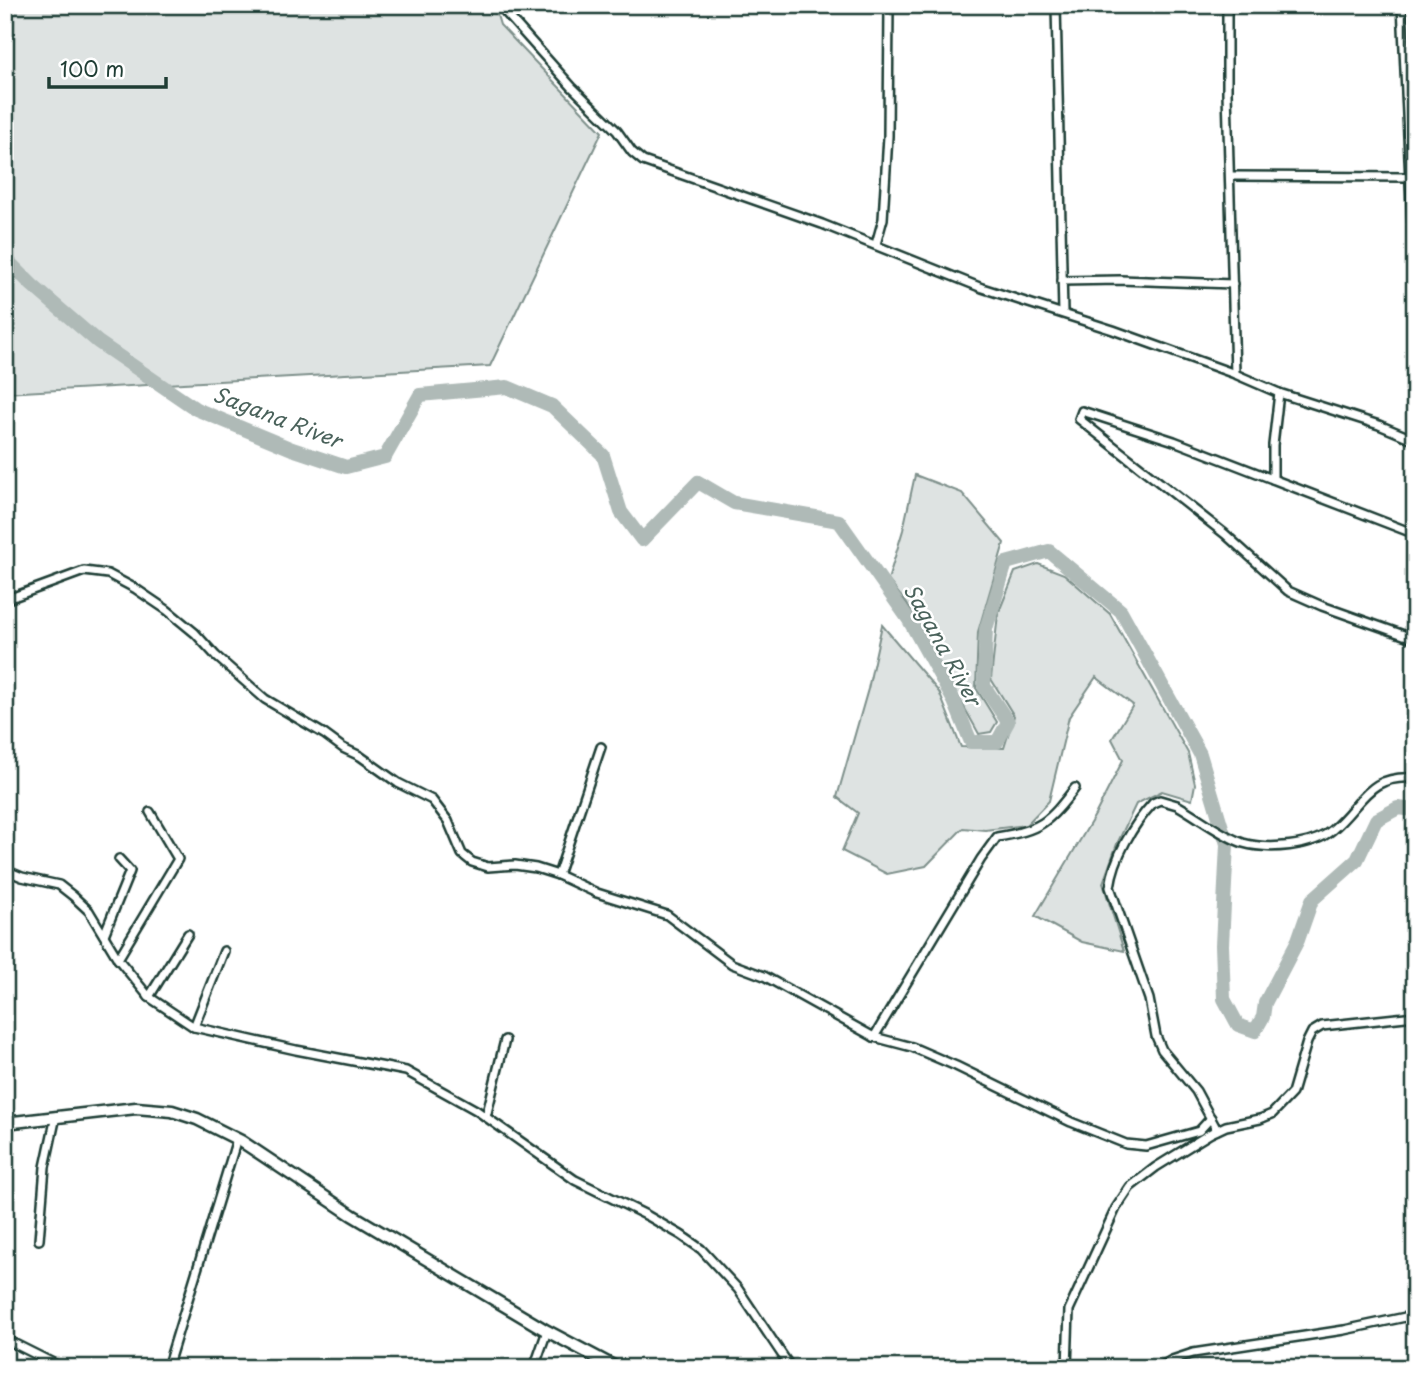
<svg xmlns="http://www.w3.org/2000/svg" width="1420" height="1373" font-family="'Playpen Sans',sans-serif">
<rect width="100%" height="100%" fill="#fff"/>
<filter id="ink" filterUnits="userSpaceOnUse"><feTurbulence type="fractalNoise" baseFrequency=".0143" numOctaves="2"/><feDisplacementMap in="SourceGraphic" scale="14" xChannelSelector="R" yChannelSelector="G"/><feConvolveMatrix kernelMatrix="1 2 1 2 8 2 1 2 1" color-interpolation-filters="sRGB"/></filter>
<g filter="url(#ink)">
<!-- green -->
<g fill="#dee3e2" stroke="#7e908b" stroke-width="2">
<polygon points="5,5 494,5 500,25 602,132 490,366 5,393"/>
<polygon points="915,475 962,493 1004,543 978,632 976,688 997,722 991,732 979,734 907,604 888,580 903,530"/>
<polygon points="1038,564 1064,574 1110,614 1188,753 1195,784 1192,800 1162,791 1136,804 1117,844 1103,883 1124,951 1082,942 1035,916 1095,815 1123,760 1112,739 1133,705 1096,677 1069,717 1049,801 1026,825 985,830 963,828 926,866 887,874 842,851 858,813 837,797 868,689 882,625 939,692 961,747 1004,748 1014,716 991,679 998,614 1015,572"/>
</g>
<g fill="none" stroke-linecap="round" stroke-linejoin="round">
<!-- river -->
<polyline stroke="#afbab7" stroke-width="14" points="5,258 32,285 98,342 196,409 292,449 346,467 385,457 420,395 507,387 552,406 603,455 621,512 642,540 698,482 734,503 839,521 909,620 954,701 971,742 997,742 1008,722 984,686 986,629 1006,563 1049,551 1121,611 1200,754 1227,844 1222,945 1224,999 1238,1025 1255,1031 1263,1017 1265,1003 1298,940 1312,900 1357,860 1376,820 1398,808 1415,810"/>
<defs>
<g id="street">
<polyline points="504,5 506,13 572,87 617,131 632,152 643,161 822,224 982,288 1113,330 1235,374 1279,393 1379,425 1415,440"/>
<polyline points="1056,5 1063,313"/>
<polyline points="1227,5 1227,92 1235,374"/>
<polyline points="1402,5 1415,289"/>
<polyline points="1231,176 1410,177"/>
<polyline points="876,244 883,219 888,136 889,5"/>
<polyline points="1062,281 1120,280 1233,284"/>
<polyline points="1273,479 1273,445 1279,393"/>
<polyline points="1415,534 1174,441 1082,411 1079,419 1225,534 1288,591 1322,606 1415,639"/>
<polyline points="5,600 84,571 108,574 136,589 167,610 195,633 216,656 265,699 324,734 343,748 360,756 398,783 432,800 448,821 462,854 472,862 488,867 515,865 536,868 558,875 597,893 667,915 732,964 764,976 874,1037 912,1047 956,1066 1071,1122 1126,1144 1146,1146 1199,1131 1211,1118"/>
<polyline points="5,870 22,877 59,885 73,896 89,911 118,959 149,997 194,1027 296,1050 406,1071 476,1110 575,1180 648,1216 681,1235 701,1249 738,1289 791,1368"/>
<polyline points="558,875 601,747"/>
<polyline points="104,935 130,871 119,859"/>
<polyline points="118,959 178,859 150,812"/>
<polyline points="149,997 188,934"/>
<polyline points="194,1027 224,951"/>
<path d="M874 1037 981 859 997 837C1041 830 1048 823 1075 788"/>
<polyline points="486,1117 505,1040"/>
<path d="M1217 1130 1196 1091 1162 1050 1156 1036 1149 999 1110 887C1114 857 1133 825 1153 803L1160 800 1177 805C1197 816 1222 836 1243 843 1268 850 1312 847 1332 830 1363 804 1367 774 1415 778"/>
<polyline points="39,1240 45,1167 56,1116"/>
<polyline points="5,1339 63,1368"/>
<polyline points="167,1368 237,1139"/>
<polyline points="534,1368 547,1331"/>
<polyline points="1067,1368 1069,1310 1116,1208 1130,1187 1156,1167 1211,1133 1226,1126 1260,1119 1272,1114 1292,1093 1307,1042 1312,1032 1322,1026 1415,1016"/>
<polyline points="1158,1368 1172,1360 1193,1353 1344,1330 1415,1315"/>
</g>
<polyline id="secondary" points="5,1123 136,1108 172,1111 197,1119 241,1141 352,1215 547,1331 617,1368"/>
</defs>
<!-- street casing -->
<use href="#street" stroke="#1f3d34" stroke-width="12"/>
<!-- secondary casing -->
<use href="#secondary" stroke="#1f3d34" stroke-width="15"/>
<!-- street -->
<use href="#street" stroke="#fff" stroke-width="7"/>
<!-- secondary -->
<use href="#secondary" stroke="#fff" stroke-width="10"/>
</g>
</g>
<g text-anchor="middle" stroke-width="5" stroke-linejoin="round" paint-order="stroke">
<!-- water labels -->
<g font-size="21" font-style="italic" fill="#4a625b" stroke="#fff">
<text transform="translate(277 418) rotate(21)" y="7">Sagana River</text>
<text transform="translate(942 645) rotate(61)" y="7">Sagana River</text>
</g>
</g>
<!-- margin -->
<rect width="1420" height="1373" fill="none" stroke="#fff" stroke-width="28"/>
<rect x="14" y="14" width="1392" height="1345" fill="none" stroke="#1f3d34" stroke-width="2.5" filter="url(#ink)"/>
<!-- scale -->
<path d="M49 77v10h117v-10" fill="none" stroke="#1f3d34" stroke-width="3.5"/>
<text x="60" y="77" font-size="21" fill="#1f3d34" stroke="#ffffff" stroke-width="5" paint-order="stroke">100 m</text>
</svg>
